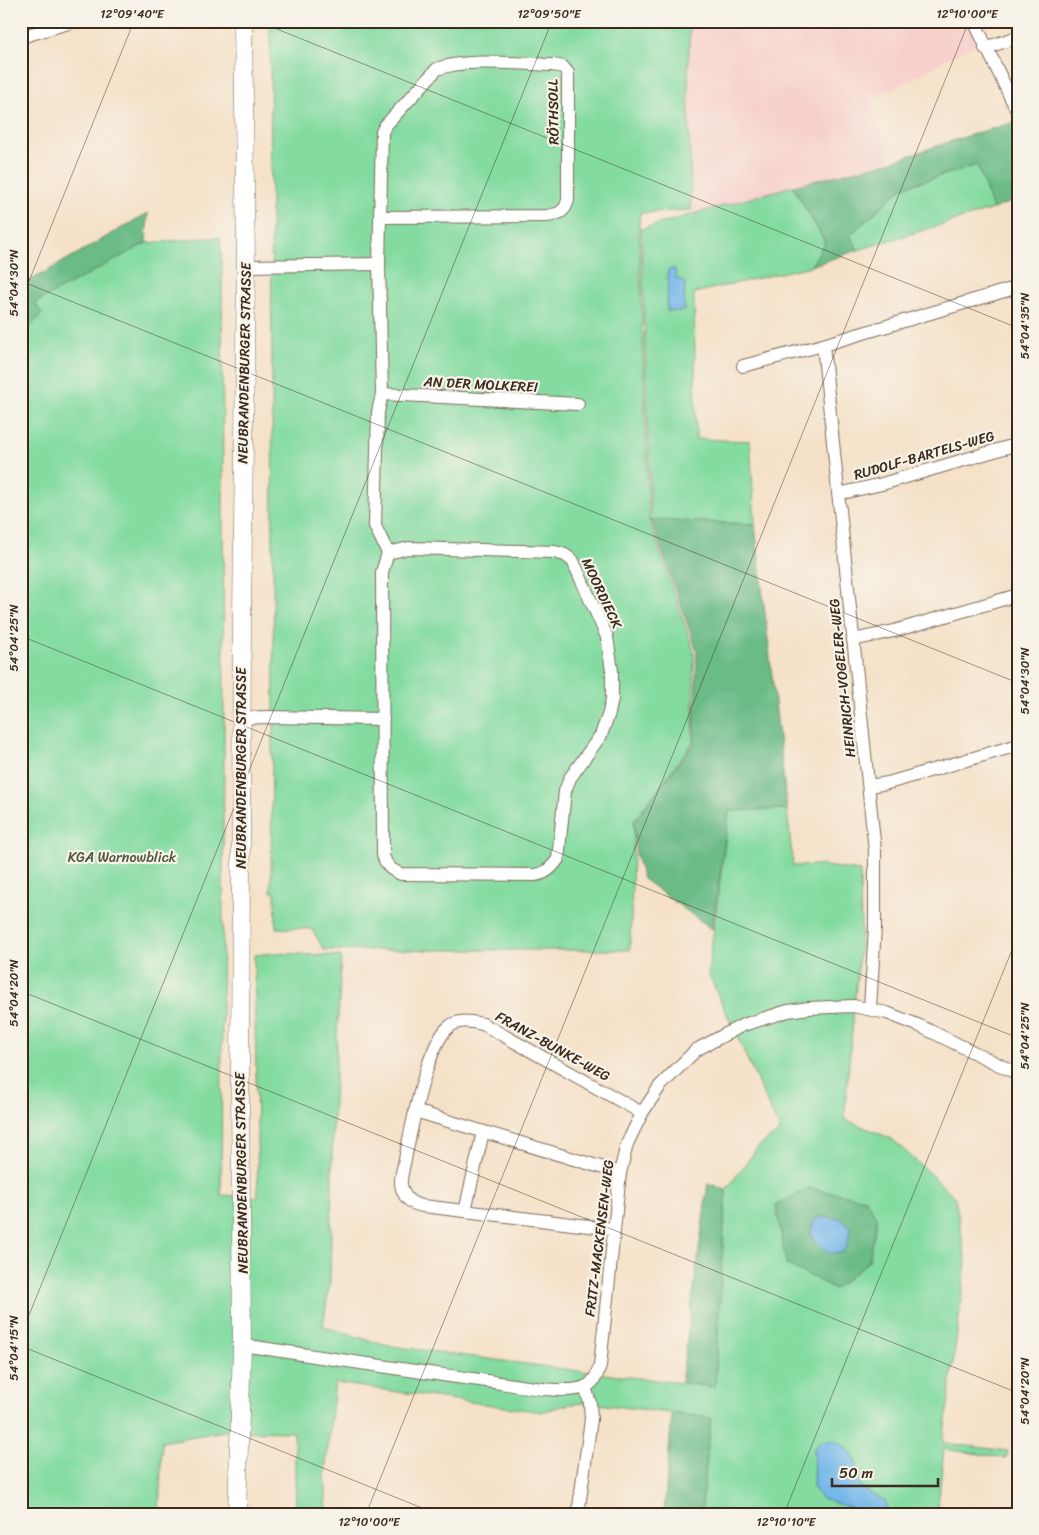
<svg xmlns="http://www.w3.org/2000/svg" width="1039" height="1535" font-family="Sriracha,sans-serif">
<rect width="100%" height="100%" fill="#f7f3e8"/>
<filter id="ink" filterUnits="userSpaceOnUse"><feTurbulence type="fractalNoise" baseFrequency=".02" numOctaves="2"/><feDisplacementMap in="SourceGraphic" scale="10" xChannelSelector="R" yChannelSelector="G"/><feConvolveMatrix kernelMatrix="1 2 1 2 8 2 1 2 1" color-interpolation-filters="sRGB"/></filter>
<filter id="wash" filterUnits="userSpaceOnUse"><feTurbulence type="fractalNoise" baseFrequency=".0096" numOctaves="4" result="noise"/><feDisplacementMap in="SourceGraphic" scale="20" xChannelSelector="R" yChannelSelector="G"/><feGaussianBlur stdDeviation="1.12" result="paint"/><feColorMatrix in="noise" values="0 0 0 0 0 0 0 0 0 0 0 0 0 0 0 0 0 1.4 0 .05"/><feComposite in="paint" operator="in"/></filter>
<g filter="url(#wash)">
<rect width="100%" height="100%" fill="#f5e1c8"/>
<!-- built -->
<g fill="#f7d0cc">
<polygon points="21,21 50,21 21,29"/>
<polygon points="690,21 969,21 978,42 871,101 890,162 793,186 691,215 688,73"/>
<polygon points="21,39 30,108 21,121"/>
</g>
<!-- green -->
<g fill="#83dba0" stroke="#5f825f">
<polygon points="270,21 690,21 688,73 691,210 640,213 639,228 649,520 694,651 693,742 634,821 630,950 324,950 312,929 276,928 275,892 271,892 272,734 274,733"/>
<polygon points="977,165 993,209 858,250 850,235 903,187"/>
<polygon points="793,186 825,242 811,266 694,293 696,439 750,441 755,524 651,520 641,229"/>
<polygon points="220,237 222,267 224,742 221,1195 258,1197 254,955 275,953 341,956 333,1119 330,1280 323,1326 384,1345 579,1371 715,1387 726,1190 758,1147 780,1131 708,973 729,811 787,809 793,866 818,865 860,871 861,932 844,1119 892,1139 955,1197 966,1262 943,1443 1008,1451 1006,1458 944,1449 937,1514 701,1514 711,1418 590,1403 570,1404 541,1412 335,1383 325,1473 327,1514 296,1514 294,1432 224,1431 162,1442 159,1514 21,1514 21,320 34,303 146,243"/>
</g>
<!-- forest -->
<g fill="#6abb86" stroke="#527252" fill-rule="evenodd">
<polygon points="1015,122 1018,128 1018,199 993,209 977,165 903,187 850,235 858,250 811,266 825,242 793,186 890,162 967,136"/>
<polygon points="148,213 146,243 35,303 42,314 21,336 21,286"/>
<polygon points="651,520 755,524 787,809 729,811 712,929 643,879 636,856 634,821 694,743 697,651"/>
<polygon points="708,1183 726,1190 715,1387 681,1383"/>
<path d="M809 1188 866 1199 877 1219 869 1261 835 1289 786 1264 776 1205ZM850 1227 848 1243 821 1247 813 1240 810 1233Z"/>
<polygon points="672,1413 711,1418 701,1514 664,1514"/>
</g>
<!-- water -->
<g fill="#74b7e9" stroke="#587084">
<polygon points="668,269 675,269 676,278 685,282 684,311 667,311"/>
<path d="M820 1217 840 1218 850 1227 848 1243 843 1252 832 1254C815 1244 806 1240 815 1219Z"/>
<path d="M829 1440C843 1443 855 1451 857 1468 857 1475 857 1480 861 1487 866 1493 878 1497 885 1501L889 1514H869L822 1499 813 1487 814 1448 821 1442Z"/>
</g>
</g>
<g filter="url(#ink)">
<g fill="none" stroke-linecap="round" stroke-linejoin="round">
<defs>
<g id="street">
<polyline points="974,21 1018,113"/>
<polyline points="21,37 75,21"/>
<polyline points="985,48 1018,37"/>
<path d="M381 217 547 216C559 214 565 212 568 200V73L563 67 553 65C520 64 467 58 437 69L385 126 382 132 379 264 382 394 378 412 375 526 388 553"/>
<polyline points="246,266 379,264"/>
<polyline points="743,366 823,345"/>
<polyline points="382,394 578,404"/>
<polyline points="838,494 882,484 1018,444"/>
<path d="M409 548 555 552 565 555 573 561 607 637 612 671V699L609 713 601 735 570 778 565 791 558 859C552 868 545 874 535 875L401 874C391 870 386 866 383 855L382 572 388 553Z"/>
<polyline points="853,640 894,631 1018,595"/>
<polyline points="242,718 267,717 383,719"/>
<polyline points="869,786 888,783 1018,745"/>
<polyline points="870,1008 875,927 875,851 823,345 1018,287"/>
<polyline points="415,1111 620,1173"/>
<polyline points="465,1211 483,1132"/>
<path d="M613 1229 423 1206C410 1204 403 1197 401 1184 400 1176 405 1163 406 1154 412 1126 427 1043 450 1026 460 1019 472 1022 483 1024L642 1113"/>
<path d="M242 1345C326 1358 410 1371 494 1382 515 1385 566 1395 585 1387 594 1383 597 1375 600 1366L620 1173 627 1144 642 1113 660 1086 696 1050 743 1025 788 1011 809 1008 853 1006 887 1013 920 1026 1018 1074"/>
<polyline points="578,1514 591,1419 590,1403 585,1387"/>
<polyline points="1016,1514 1018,1500"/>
</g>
<polyline id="secondary" points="237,1514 242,1345 240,1084 242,617 246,266 243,21"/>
</defs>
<!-- street casing -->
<use href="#street" stroke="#7c6a5a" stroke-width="14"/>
<!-- secondary casing -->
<use href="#secondary" stroke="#7c6a5a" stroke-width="19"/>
<!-- street -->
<use href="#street" stroke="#fff" stroke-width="12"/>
<!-- secondary -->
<use href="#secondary" stroke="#fff" stroke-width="18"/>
</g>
</g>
<!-- ticks -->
<path fill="none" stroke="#3b2a1e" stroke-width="1" stroke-opacity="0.45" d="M257 21 1018 328M21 281 1018 683M21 301 134 21M21 636 1018 1038M21 991 1018 1393M21 1335 552 21M21 1346 437 1514M366 1514 969 21M784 1514 1018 935"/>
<g text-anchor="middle" stroke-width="4.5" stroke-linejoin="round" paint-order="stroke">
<!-- street labels -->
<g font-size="14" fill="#3b2a1e" stroke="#f7f3e8">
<text transform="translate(553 112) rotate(-91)" y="5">RÖTHSOLL</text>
<text transform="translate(244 363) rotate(-89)" y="5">NEUBRANDENBURGER STRASSE</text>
<text transform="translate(481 384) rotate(3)" y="5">AN DER MOLKEREI</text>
<text transform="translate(924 455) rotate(-16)" y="5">RUDOLF-BARTELS-WEG</text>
<text transform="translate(602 593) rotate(65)" y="5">MOORDIECK</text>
<text transform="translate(842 678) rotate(-96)" y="5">HEINRICH-VOGELER-WEG</text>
<text transform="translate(241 768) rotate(-90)" y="5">NEUBRANDENBURGER STRASSE</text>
<text transform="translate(553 1046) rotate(29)" y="5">FRANZ-BUNKE-WEG</text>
<text transform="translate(241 1173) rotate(-91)" y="5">NEUBRANDENBURGER STRASSE</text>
<text transform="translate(599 1238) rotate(-83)" y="5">FRITZ-MACKENSEN-WEG</text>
</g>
<!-- park labels -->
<g font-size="14" fill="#4d563e" stroke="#f7f3e8">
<text x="122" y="862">KGA Warnowblick</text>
</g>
</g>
<!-- margin -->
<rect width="1039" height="1535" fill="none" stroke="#f7f3e8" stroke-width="55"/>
<!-- scale -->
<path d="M832 1478v8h106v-8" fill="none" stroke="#3b2a1e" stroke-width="2.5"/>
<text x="839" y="1478" font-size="15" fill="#3b2a1e" stroke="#f7f3e8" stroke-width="4" paint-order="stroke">50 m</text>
<rect x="28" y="28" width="984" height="1480" fill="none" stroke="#3b2a1e" stroke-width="2"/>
<g font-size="12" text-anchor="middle" fill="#3b2a1e">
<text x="132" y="18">12°09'40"E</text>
<text x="549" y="18">12°09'50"E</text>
<text x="967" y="18">12°10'00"E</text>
<text transform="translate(14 283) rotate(-90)" y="4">54°04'30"N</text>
<text transform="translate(1025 326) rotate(-90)" y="4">54°04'35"N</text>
<text transform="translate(14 638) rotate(-90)" y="4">54°04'25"N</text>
<text transform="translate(1025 681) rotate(-90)" y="4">54°04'30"N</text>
<text transform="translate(14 993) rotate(-90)" y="4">54°04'20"N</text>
<text transform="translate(1025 1036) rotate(-90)" y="4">54°04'25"N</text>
<text transform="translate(14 1348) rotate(-90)" y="4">54°04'15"N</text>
<text transform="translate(1025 1391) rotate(-90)" y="4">54°04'20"N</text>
<text x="369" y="1526">12°10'00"E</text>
<text x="786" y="1526">12°10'10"E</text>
</g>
</svg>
